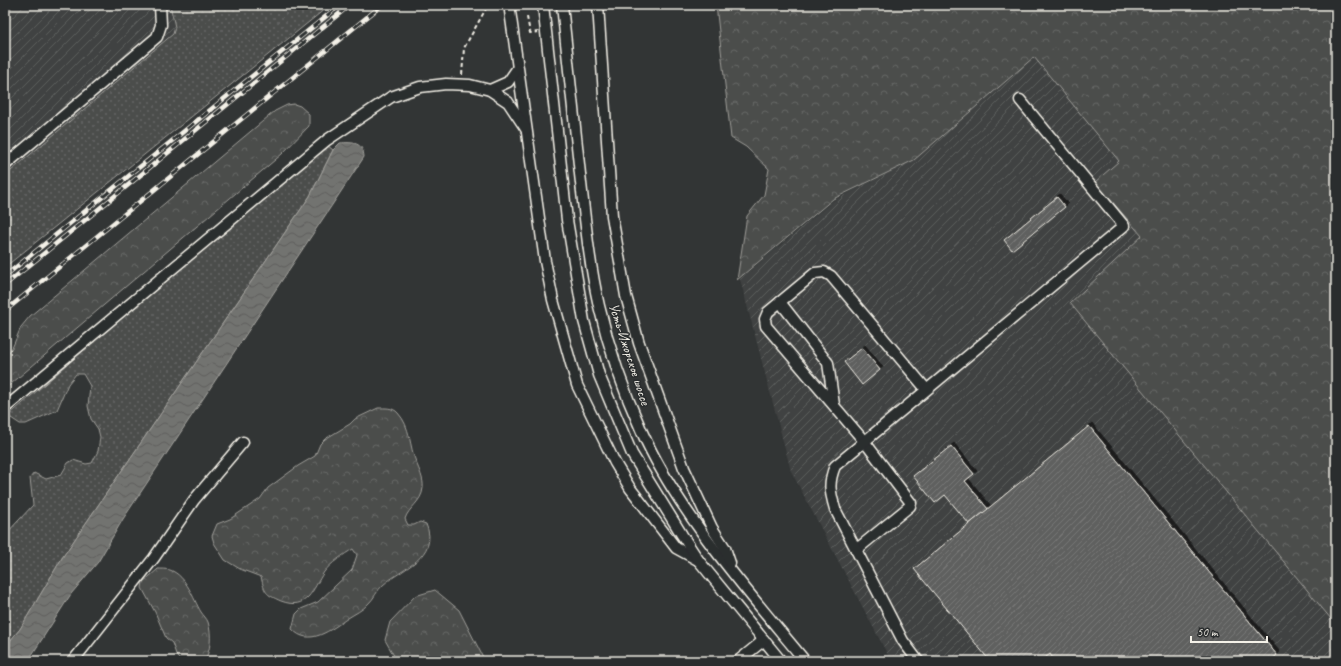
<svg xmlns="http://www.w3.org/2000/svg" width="1341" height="666" font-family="Caveat,sans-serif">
<defs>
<pattern id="industrial-furrows" width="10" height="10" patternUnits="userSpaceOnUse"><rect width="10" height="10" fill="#404242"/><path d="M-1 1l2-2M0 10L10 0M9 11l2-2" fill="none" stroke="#5c5e5d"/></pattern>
<pattern id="grass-dots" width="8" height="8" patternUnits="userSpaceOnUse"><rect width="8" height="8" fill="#4b4d4c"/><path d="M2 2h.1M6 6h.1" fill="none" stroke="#666766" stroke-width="1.8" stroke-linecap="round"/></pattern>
<pattern id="forest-crowns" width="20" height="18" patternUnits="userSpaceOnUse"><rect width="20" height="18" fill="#4b4d4c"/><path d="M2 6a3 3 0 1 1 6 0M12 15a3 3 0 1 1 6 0" fill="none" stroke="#666766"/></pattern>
<pattern id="water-waves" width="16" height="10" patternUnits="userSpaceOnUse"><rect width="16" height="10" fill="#727370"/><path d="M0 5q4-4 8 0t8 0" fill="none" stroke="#5e5e5b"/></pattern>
<pattern id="building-hatch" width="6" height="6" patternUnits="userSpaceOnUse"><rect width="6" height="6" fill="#5f605f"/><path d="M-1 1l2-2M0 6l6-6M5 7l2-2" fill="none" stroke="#777776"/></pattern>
<filter id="shadow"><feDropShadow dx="3" dy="-3" stdDeviation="0" flood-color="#0009"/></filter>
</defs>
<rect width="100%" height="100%" fill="#323535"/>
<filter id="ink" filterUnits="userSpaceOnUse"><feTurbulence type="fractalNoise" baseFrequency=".025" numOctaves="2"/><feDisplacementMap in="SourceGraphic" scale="8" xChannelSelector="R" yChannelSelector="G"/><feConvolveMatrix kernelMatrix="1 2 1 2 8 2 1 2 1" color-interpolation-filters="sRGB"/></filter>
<g filter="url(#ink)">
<!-- industrial -->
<g fill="url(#industrial-furrows)">
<polygon points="5,5 170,5 175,27 173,34 5,176"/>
<polygon points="1034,57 1119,161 1142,236 1070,303 1336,625 1336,661 891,661 791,471 740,279 833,201 914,160"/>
</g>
<!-- grass -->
<g fill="url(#grass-dots)" stroke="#a09f9a">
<polygon points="170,5 330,5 5,267 5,176 173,34 175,27"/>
<polygon points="327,145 333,150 310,196 62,558 20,629 5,647 5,535 33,505 30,478 34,473 46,479 61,475 68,463 73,460 86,464 92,463 98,451 100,437 98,429 91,419 88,406 90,386 83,374 76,374 68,384 57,410 26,424 20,424 8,416 317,148"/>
</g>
<!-- forest -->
<g fill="url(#forest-crowns)" stroke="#a09f9a">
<polygon points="716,5 1336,5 1336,625 1070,303 1142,236 1095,182 1119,161 1034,57 914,160 833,199 737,280 747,216 764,195 769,169 746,147 731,138"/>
<polygon points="294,104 300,106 309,114 309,126 282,154 5,389 5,358 13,346 21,327 30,316 275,111 287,105"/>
<path d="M378 408C385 408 393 407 398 413 411 427 409 446 416 462 419 470 424 479 423 488 422 502 408 508 405 519L408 525H414L420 522 426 524C440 557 401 569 383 585 377 590 374 599 368 604 363 610 354 614 348 618 332 629 309 648 292 629L296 614 301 609 318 602 352 570 357 555 353 549C344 554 330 564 324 572 312 590 308 611 281 601 265 594 265 593 261 577L240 569 225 560 214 543 212 536 217 524 230 519 260 499 268 488 298 466 315 456 320 444 325 439 350 424 355 419Z"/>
<path d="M158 569C161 569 166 569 170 570 187 576 193 599 201 612 203 615 207 619 208 622 212 635 211 651 204 661H181L177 657 172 643 166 638 155 612 142 588 143 582Z"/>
<polygon points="435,590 459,610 485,661 397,661 385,640 390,622 415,596"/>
</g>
<!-- water -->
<path fill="url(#water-waves)" stroke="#a6a5a0" d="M340 143C353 142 363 142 364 157L123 519 98 562 71 594 28 661H5V647L20 629 62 558 310 196 333 150Z"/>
<!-- building -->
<g fill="url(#building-hatch)" stroke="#f4f1e8" filter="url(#shadow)">
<polygon points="1057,197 1065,207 1012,250 1004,240"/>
<polygon points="862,348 880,370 862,385 844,362"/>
<polygon points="1089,426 1277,655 1270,661 1055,661 1050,654 1041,661 990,661 914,569"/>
<polygon points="951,446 974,474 965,481 988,509 969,524 945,495 935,503 913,476"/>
</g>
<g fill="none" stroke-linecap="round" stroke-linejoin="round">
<defs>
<g id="minor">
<polyline points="511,5 510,11 545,261 553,300 577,385 615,463 630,488 676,548 698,560"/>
<polyline points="543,5 567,220 584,321 599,375 632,454 682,535 699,561 781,661"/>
<path d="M562 5C568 61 574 117 580 174 585 218 589 263 599 306 609 349 624 392 642 432 678 513 749 593 805 661"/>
<polyline points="598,5 612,216 626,296 639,343 684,468 712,528 725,548 730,563"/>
<polyline points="490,90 508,82 517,69"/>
<polyline points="5,165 157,37 161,25 160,5"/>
<polyline points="780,302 828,363 834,405"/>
<polyline points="5,408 327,140 391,97 420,87 446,84 470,85 490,90 508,102 526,129"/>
<polyline points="856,550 910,506 911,503 864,441 766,326 765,319 768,312 815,273 824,272 831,276 926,389"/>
<polyline points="73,661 154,558 194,500 243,442"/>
<polyline points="738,661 764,640"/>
<path d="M918 661 903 641 835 509C830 492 828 483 835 466L1124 226 1020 100"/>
</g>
</defs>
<!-- minor casing -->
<use href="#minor" stroke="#f4f1e8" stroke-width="13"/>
<!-- path -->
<g stroke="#f4f1e8" stroke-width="2" stroke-dasharray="4 3" stroke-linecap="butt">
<polyline points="527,17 530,33 538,32"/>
<polyline points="462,75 464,48 488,5"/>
</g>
<!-- minor -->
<use href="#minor" stroke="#2a2d2e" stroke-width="10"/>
<defs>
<g id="rail">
<polyline points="5,276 340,5"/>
<polyline points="5,285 350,5"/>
<polyline points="5,311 382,5"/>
</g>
</defs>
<!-- rail casing -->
<use href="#rail" stroke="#f4f1e8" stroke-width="4.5"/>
<!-- rail -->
<use href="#rail" stroke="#2a2d2e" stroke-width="3" stroke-dasharray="9" stroke-linecap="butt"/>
</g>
</g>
<g text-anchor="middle" stroke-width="3" stroke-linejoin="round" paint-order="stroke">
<!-- street labels -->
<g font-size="14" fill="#f4f1e8" stroke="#2a2d2e">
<text transform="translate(630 354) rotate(72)" y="5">Усть-Ижорское шоссе</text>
</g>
</g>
<!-- margin -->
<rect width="1341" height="666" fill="none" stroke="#2a2d2e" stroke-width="20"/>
<rect x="10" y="10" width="1321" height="646" fill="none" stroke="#f4f1e8" stroke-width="1.5" filter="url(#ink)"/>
<!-- scale -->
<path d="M1191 636v6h76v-6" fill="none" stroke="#f4f1e8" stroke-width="2"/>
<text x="1197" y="636" font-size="12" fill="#f4f1e8" stroke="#2a2d2e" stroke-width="3" paint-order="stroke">50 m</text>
</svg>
